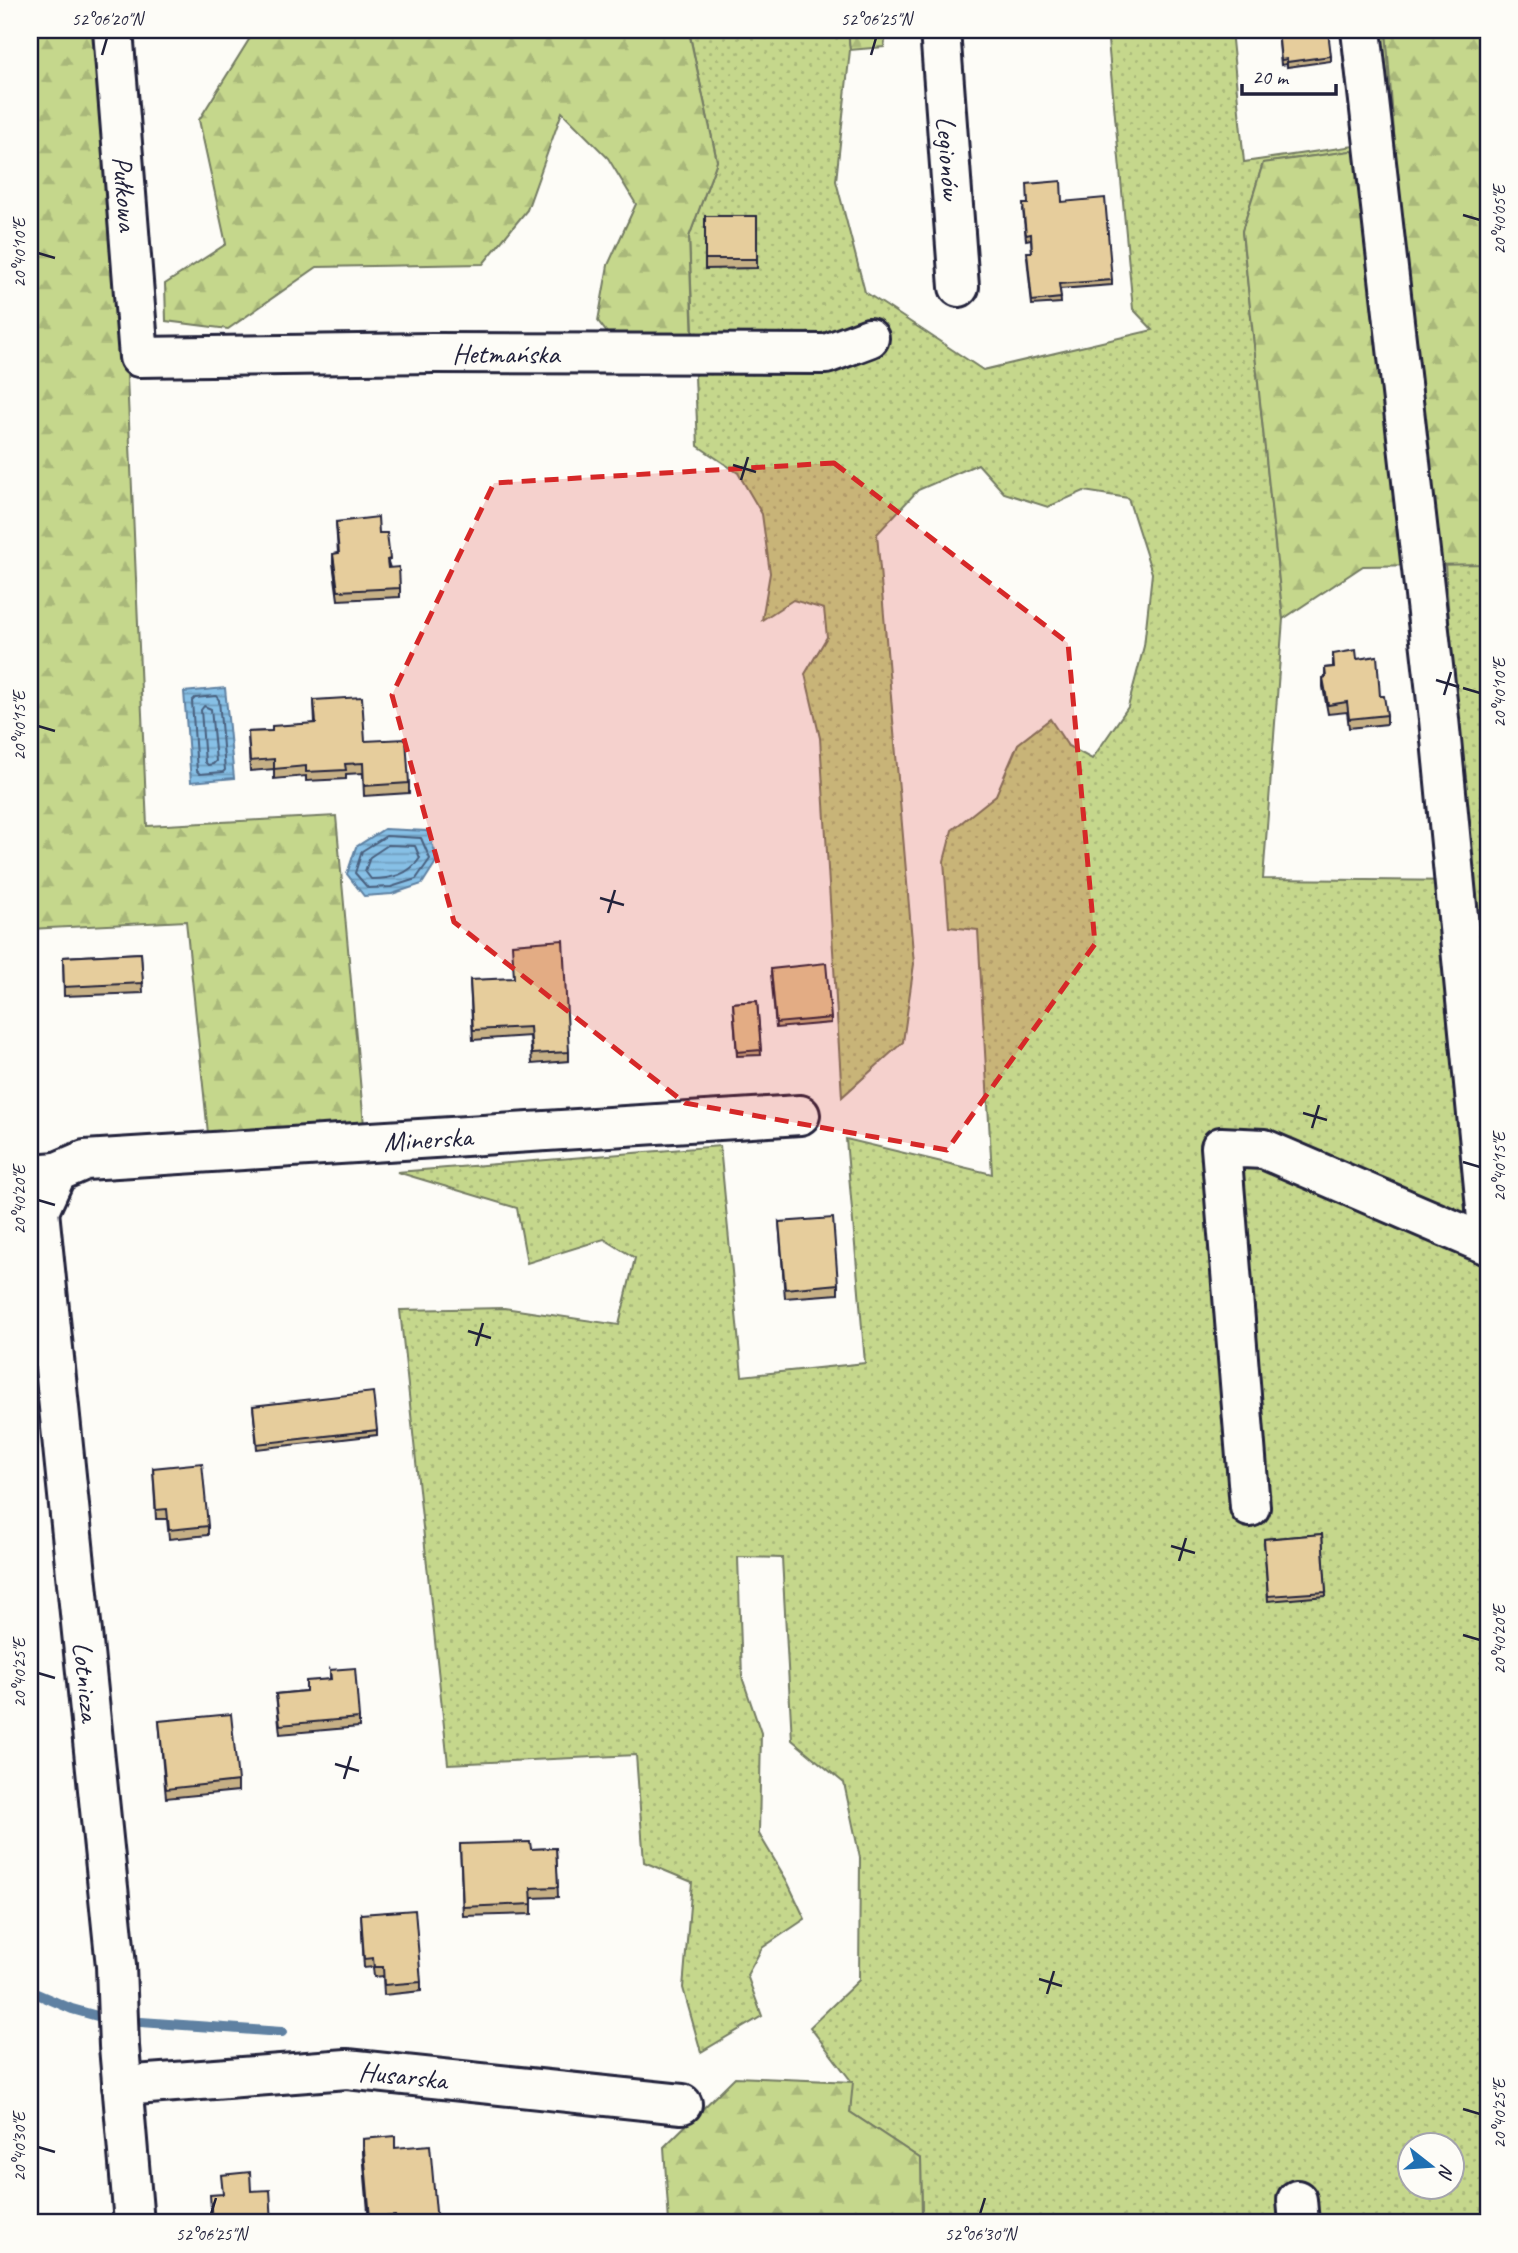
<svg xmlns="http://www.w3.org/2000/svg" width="1518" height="2253" font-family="Caveat,sans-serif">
<defs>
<pattern id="grass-dots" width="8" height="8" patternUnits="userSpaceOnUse" patternTransform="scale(1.75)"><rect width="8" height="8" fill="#c5d78c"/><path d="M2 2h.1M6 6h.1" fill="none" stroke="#a9b87a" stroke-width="1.8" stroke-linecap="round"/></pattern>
<pattern id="forest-firs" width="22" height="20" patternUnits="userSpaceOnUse" patternTransform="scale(1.75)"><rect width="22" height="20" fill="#c5d78c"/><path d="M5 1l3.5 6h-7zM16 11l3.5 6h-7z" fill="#a9b87a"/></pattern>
<pattern id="water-rules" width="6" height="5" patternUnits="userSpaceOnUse" patternTransform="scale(1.75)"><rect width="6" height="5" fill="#87c0e6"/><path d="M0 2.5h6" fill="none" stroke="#6e9cbc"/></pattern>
</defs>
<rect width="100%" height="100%" fill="#fdfcf7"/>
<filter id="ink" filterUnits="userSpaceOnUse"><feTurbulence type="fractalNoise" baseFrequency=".0143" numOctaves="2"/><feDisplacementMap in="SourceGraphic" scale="14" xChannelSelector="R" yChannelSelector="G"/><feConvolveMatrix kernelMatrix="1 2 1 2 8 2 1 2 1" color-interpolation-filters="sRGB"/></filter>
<g filter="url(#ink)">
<!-- grass -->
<path fill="url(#grass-dots)" stroke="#747c64" stroke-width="2" fill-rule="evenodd" d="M693 30H848L850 50 836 181 865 292 983 370 1153 330 1133 309 1107 30H1231L1244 162 1361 145 1353 30H1386L1396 145 1263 163 1242 231 1283 619 1263 879 1468 881 1445 564H1488V2223H922L921 2159 850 2112 852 2082 810 2027 859 1980 860 1858 844 1783 792 1740 782 1558 738 1557 742 1677 761 1733 759 1834 787 1881 805 1919 762 1948 747 1975 762 2016 701 2052 683 1988 692 1882 644 1862 636 1755 448 1764 400 1310 504 1308 619 1325 635 1258 604 1239 527 1263 517 1208 397 1172 720 1146 742 1376 865 1363 846 1139 992 1174 978 930 949 927 944 861 952 830 996 795 1018 744 1050 719 1068 746 1092 759 1128 707 1144 646 1152 573 1128 498 1084 491 1048 507 1004 493 978 464 918 490 877 534 914 964 903 1042 842 1097 820 738 805 674 827 637 824 609 793 600 762 620 770 573 762 514 738 473 698 446 689 237 717 161 689 31ZM1410 2144H1452V2186H1410Z"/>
<!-- forest -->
<g fill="url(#forest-firs)" stroke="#747c64" stroke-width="2">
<polygon points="30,30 97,30 127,377 147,826 336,816 364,1125 209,1143 186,921 30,929"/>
<polygon points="255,30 693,30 689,32 717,161 689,237 694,371 638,373 598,321 608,265 636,204 608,158 562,112 527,210 483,264 317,267 228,329 166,321 165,284 226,244 199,120"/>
<polygon points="848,30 887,30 884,47 850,50"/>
<polygon points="1386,30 1488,30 1488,564 1363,566 1283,619 1242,231 1263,163 1395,145"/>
<polygon points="735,2077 853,2082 850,2112 921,2159 922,2223 669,2223 664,2147"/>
</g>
<!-- water -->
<g fill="url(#water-rules)" stroke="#5f81a2" stroke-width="2">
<polygon points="225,688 234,778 191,782 184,692"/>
<polygon points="384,829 427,831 438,859 422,884 392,894 364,896 347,874 356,847"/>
</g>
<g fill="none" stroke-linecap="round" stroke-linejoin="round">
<!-- shore -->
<g stroke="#4a617f" stroke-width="2">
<polygon points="216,696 219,700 225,770 223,772 200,774 197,771 192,701 195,698"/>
<polygon points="204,706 211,709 216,761 213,764 208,765 205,762 201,710"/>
<polygon points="386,836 421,838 430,859 416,879 391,887 368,888 355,873 362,851"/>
<path d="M388 845 415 846 420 858C409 875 391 879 371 879L365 871 370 857Z"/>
</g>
<!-- stream -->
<g stroke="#5f81a2" stroke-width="10">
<polyline points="30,1991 72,2009 108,2019"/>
<polyline points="141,2022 282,2032"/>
</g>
<defs>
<g id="minor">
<path id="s1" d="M113 30 139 357 433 353 826 354 869 338"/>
<path id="s2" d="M940 30 959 287"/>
<polyline points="1361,30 1439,719 1488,1229"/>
<path id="s3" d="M57 1172 39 1211 116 1966 119 2046 134 2223"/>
<path id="s4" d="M32 1174 57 1172 85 1160 800 1115"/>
<polyline points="1250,1507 1221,1147 1264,1149 1488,1245"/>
<path id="s5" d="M122 2086 347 2069 682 2104"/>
<polyline points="1297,2200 1299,2223"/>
</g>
</defs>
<!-- minor casing -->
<use href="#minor" stroke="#22223b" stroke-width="44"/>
<!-- minor -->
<use href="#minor" stroke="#fdfcf7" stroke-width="38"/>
</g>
<!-- wall -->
<g fill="#c6b086" stroke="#22223b" stroke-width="2">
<polygon points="1278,30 1331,56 1331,61 1287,67 1287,64 1281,65"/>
<polygon points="1062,202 1112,280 1112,285 1060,289 1061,303 1032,305 1027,257 1032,252 1031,239 1026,240 1023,209"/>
<polygon points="705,216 757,216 757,268 705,269"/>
<polygon points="336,522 379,533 390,568 400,588 400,597 338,600 333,563 333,554 338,553"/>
<polygon points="1333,654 1357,659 1380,696 1387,715 1387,724 1349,728 1347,712 1328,714 1323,687 1323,678 1325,677 1325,668 1333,667"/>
<polygon points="314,700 365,741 409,783 409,793 364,796 363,773 346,774 346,779 306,781 306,776 274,779 274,769 250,771 248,732 272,731 315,723"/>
<polygon points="141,953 143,993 64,996 63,957"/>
<polygon points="771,973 831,1018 831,1023 776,1028"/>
<polygon points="470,980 569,1052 569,1061 532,1064 530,1036 473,1040"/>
<polygon points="757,1001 761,1055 737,1056 733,1003"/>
<polygon points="779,1222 838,1284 838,1294 785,1298"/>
<polygon points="253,1406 377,1430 377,1435 257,1449"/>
<polygon points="153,1468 208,1526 208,1535 169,1539 167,1519 156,1519"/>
<polygon points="1322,1534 1326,1596 1268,1601 1264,1539"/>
<polygon points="330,1670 359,1718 359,1727 280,1734 276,1694 306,1691 330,1679"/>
<polygon points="159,1721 238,1781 238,1791 166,1798"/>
<polygon points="460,1844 531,1849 556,1848 558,1897 532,1898 532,1914 463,1916"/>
<polygon points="361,1914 421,1982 421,1991 384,1995 383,1976 374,1977 373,1967 364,1968"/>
<polygon points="363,2139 395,2148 437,2223 369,2223 363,2153"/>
</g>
<!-- building -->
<g fill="#e6cd9c" stroke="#22223b" stroke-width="2">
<polygon points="1278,30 1323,30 1324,32 1328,31 1331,56 1287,62 1287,59 1281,60"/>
<polygon points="1061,181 1062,202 1105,198 1112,280 1059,284 1061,298 1032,301 1027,252 1032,252 1031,234 1026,235 1023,204 1028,204 1027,184"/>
<rect x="705" y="216" width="52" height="43"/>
<polygon points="378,517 379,533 387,533 390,559 387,560 388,568 399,567 400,588 338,591 333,554 339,553 336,522"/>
<polygon points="1356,650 1357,659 1377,656 1380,696 1384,696 1387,715 1349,719 1347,702 1328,705 1323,678 1326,677 1325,668 1334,667 1333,654"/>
<polygon points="362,697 365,741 406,739 409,783 364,786 363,763 345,764 346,770 306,772 306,766 274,769 274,759 250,761 248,732 272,731 272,726 316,723 314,700"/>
<polygon points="563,940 569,1052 532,1054 530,1027 473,1030 470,980 514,978 512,944"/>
<polygon points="141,953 143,983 64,987 63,957"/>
<polygon points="826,963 831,1018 776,1023 771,969"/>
<polygon points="757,1001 761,1050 737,1052 733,1003"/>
<polygon points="833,1218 838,1284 785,1289 779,1222"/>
<polygon points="373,1392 377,1430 257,1444 253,1406"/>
<polygon points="202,1463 208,1526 169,1530 167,1509 156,1510 153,1468"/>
<polygon points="1322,1534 1326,1592 1268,1596 1264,1539"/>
<polygon points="355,1668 359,1718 280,1725 276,1694 306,1691 306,1681 331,1679 330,1670"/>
<polygon points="231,1714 238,1781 166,1789 159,1721"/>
<polygon points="530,1842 531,1849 556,1848 558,1887 531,1888 532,1904 463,1907 460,1844"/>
<polygon points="415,1910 421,1982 384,1985 383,1967 374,1967 373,1958 364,1959 361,1914"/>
<polygon points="395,2136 395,2148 430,2145 437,2223 396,2223 395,2216 370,2218 363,2139"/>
<polygon points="250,2172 251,2191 270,2190 272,2223 212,2223 210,2195 223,2194 221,2175"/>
</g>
</g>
<!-- marked area -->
<path fill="#d62828" fill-opacity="0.2" stroke="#d62828" stroke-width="5" stroke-dasharray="14 9" stroke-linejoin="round" d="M834 463 1068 643 1095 944 947 1150 685 1103 454 922 392 695 494 483Z"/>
<!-- ticks -->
<path fill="none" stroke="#22223b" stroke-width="2.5" d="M102 55 107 38M871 55 876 38M1463 215 1480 220M38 253 55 258M733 465 756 472M741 480 748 457M1436 680 1459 687M1463 688 1480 693M1444 695 1451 672M38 726 55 731M600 898 624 905M608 913 615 890M1303 1113 1327 1120M1312 1128 1319 1105M1463 1162 1480 1167M38 1200 55 1205M468 1331 491 1338M476 1346 483 1323M1171 1546 1195 1553M1179 1561 1186 1538M1463 1635 1480 1640M38 1673 55 1678M335 1764 359 1771M344 1779 351 1756M1039 1979 1062 1986M1047 1994 1054 1971M1463 2109 1480 2114M38 2147 55 2152M211 2214 216 2198M980 2214 985 2198"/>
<g text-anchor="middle" stroke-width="7" stroke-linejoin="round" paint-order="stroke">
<!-- street labels -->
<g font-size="28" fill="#22223b" stroke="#fdfcf7">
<text dy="10" stroke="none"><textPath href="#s2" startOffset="128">Legionów</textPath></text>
<text dy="10" stroke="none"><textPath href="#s1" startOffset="164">Pułkowa</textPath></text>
<text dy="10" stroke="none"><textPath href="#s1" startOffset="695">Hetmańska</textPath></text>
<text dy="10" stroke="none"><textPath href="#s4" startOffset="399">Minerska</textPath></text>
<text dy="10" stroke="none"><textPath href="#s3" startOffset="516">Lotnicza</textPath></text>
<text dy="10" stroke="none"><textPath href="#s5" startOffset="282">Husarska</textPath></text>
</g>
</g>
<!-- margin -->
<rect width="1518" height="2253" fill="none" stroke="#fdfcf7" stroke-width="77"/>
<!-- north arrow -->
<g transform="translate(1431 2166) rotate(107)"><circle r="33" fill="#fdfcf7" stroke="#a5a5ac" stroke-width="2"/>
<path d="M0-5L12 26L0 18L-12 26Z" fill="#1f6fb2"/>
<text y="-10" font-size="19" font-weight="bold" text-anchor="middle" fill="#22223b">N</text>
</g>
<!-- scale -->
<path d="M1242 84v10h94v-10" fill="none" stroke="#22223b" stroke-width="3.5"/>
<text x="1252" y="84" font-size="21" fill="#22223b" stroke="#fdfcf7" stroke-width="5" paint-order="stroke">20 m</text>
<rect x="38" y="38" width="1442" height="2176" fill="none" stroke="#22223b" stroke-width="2.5"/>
<g font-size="18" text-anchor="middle" fill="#22223b">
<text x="107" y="25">52°06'20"N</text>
<text x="876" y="25">52°06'25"N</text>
<text transform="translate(1499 220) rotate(-90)" y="6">20°40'05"E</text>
<text transform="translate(19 253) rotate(-90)" y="6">20°40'10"E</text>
<text transform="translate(1499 693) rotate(-90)" y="6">20°40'10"E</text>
<text transform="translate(19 726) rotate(-90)" y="6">20°40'15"E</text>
<text transform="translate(1499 1167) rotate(-90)" y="6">20°40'15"E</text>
<text transform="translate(19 1200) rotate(-90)" y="6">20°40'20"E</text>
<text transform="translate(1499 1640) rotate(-90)" y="6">20°40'20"E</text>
<text transform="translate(19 1673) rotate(-90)" y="6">20°40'25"E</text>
<text transform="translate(1499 2114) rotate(-90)" y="6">20°40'25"E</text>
<text transform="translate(19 2147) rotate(-90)" y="6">20°40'30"E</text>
<text x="211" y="2240">52°06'25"N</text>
<text x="980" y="2240">52°06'30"N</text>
</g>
</svg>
